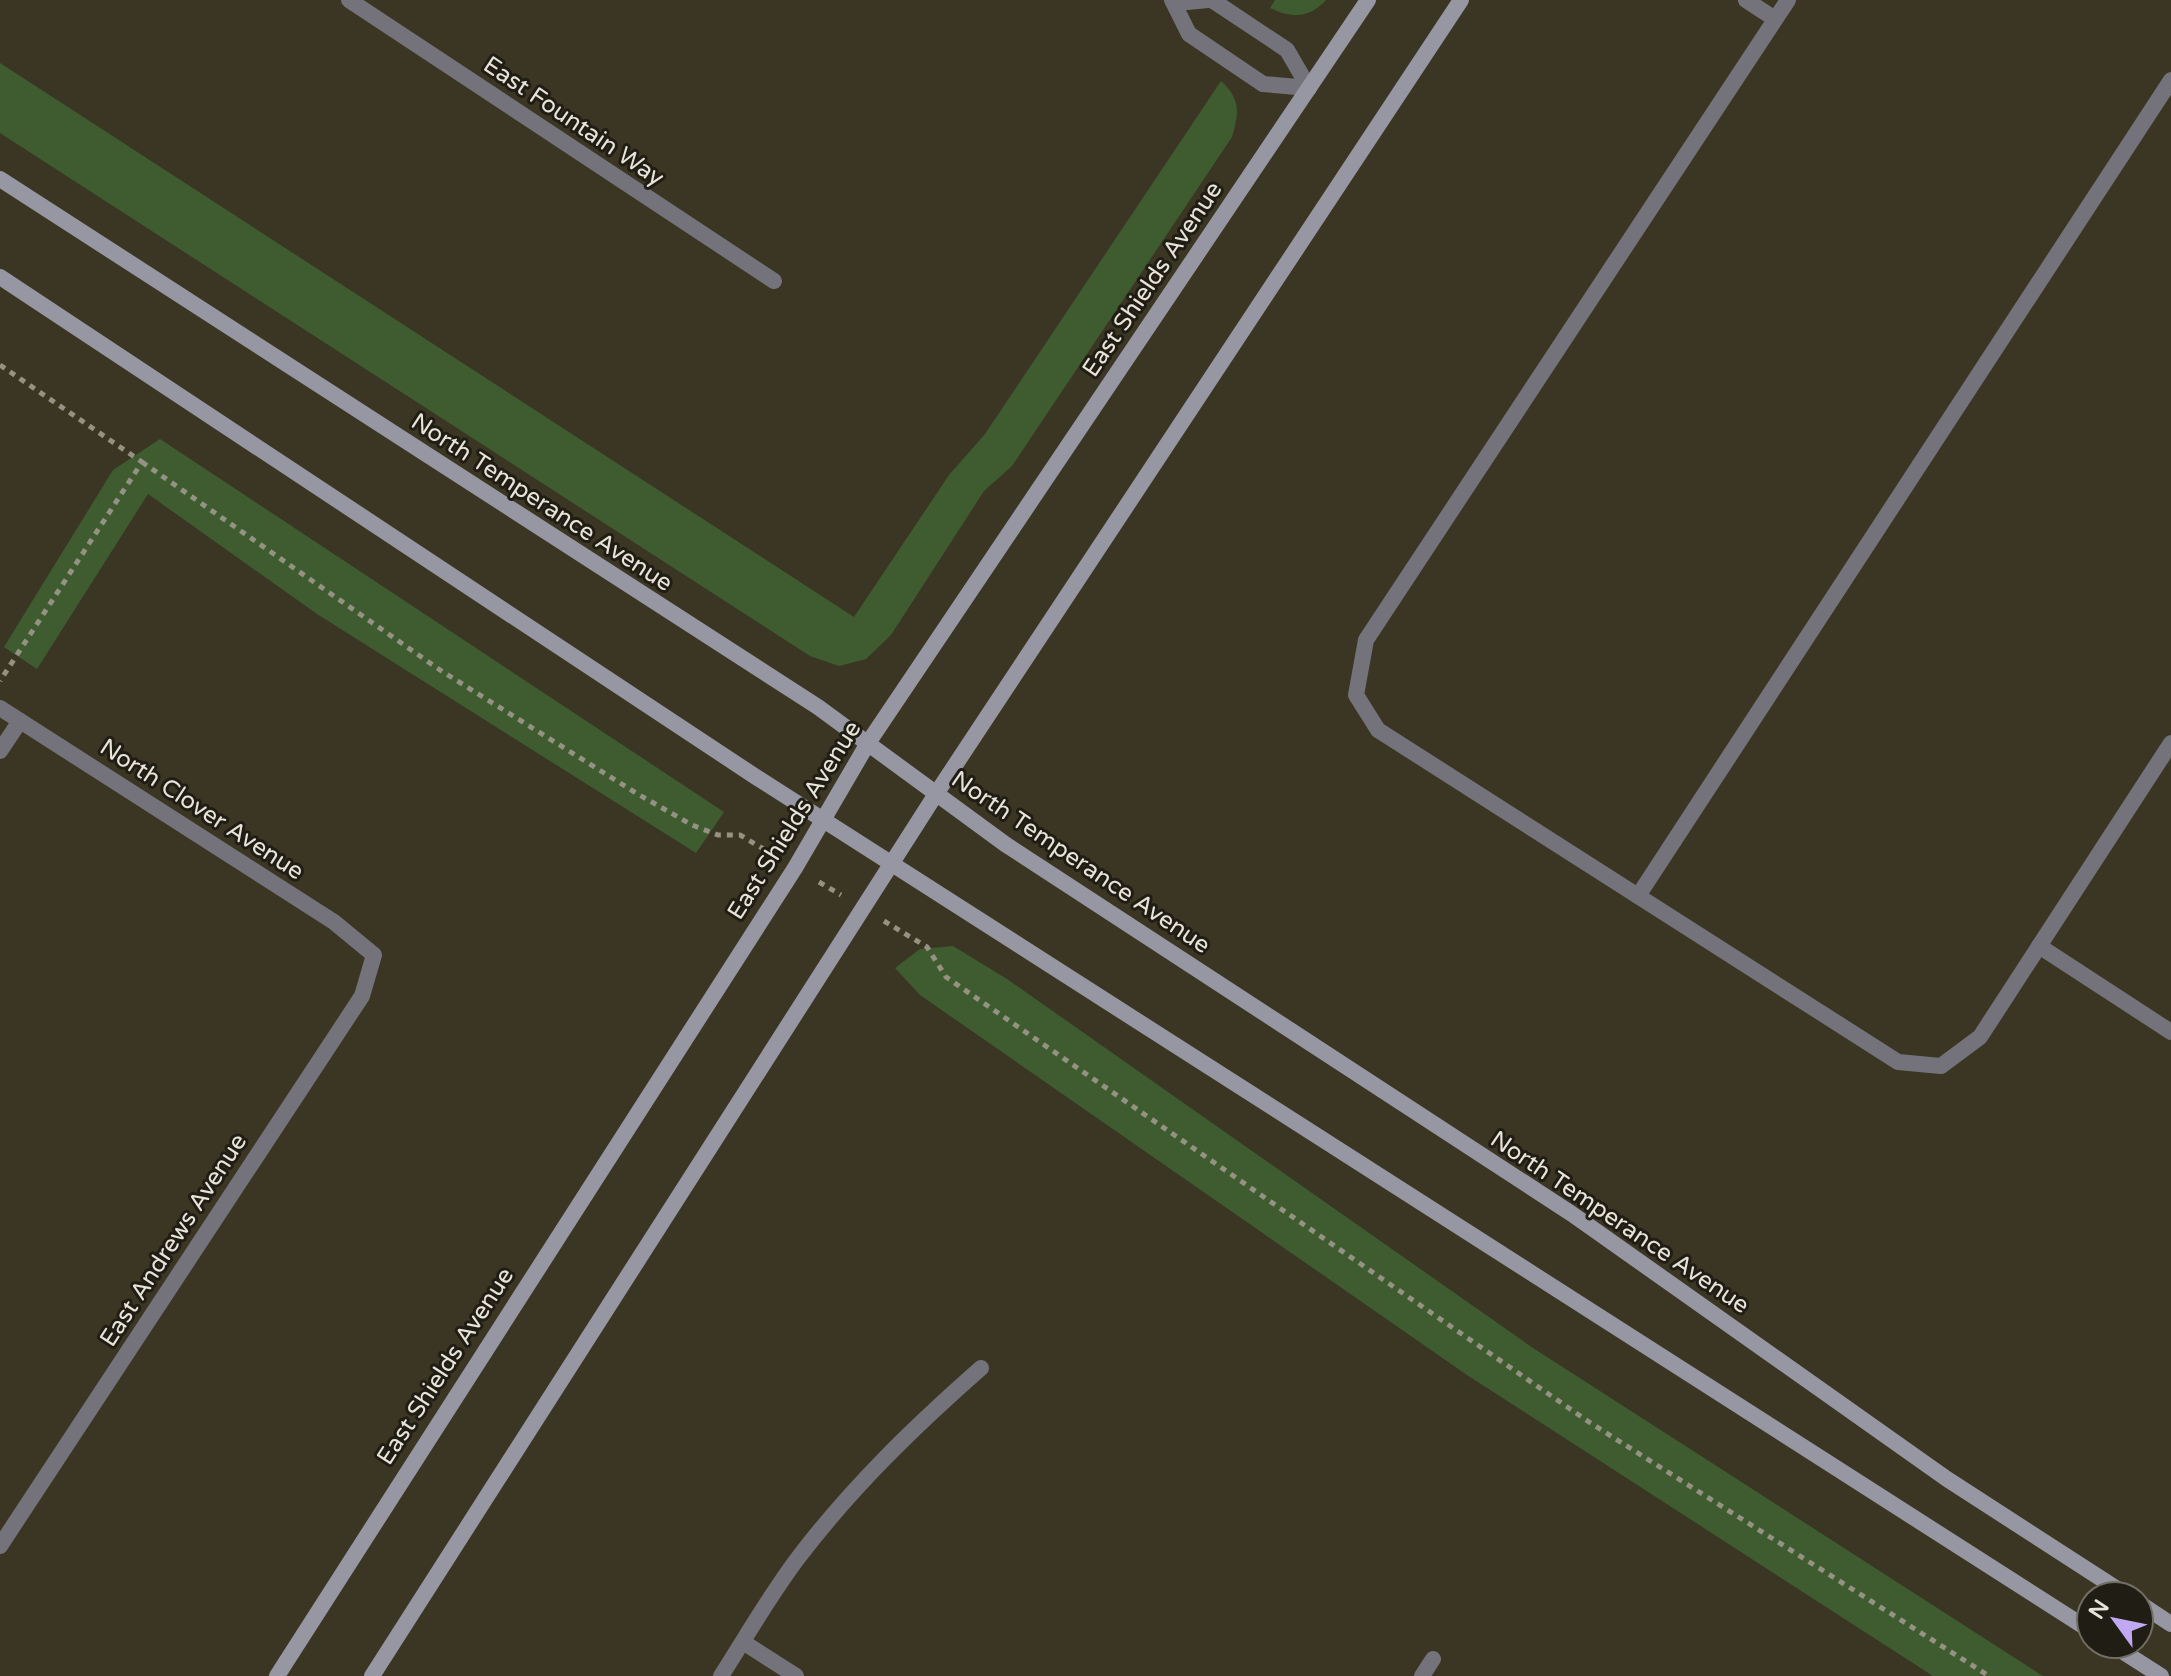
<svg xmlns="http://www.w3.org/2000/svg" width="2171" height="1676" font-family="'Varela Round',sans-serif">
<rect width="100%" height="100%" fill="#3b3624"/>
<!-- green -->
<g fill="#3e5c2f">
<path d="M1275 0H1326C1309 19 1291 18 1270 8Z"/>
<path d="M0 63 854 617 949 475 985 434 1221 81C1241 99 1239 113 1232 137L1012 466 984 491 891 635 866 659 839 666 810 656 0 133Z"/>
<polygon points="160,439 724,812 696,853 317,614 148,494 37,669 4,647 113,470"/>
<polygon points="953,946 1007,979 1533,1348 2043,1676 1933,1676 1467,1375 920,995 895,968 920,949"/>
</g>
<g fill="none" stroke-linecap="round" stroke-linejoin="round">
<!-- path -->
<g stroke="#959183" stroke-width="5" stroke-dasharray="6 6" stroke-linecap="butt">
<polyline points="0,365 142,462 0,681"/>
<polyline points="142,462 440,670 636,793 692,825 718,835 740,835 772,854"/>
<polyline points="819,882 841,895"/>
<polyline points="884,921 927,947 946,977 1589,1422 1989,1676"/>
</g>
<!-- minor -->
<g stroke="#74737c" stroke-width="16">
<polyline points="349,0 774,281"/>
<polyline points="1172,0 1189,34 1263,84 1309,88"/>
<polyline points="1212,0 1287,50 1309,88"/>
<polyline points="1746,0 1775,19"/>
<polyline points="1788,0 1366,640 1356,695 1378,730 1898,1062 1941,1066 1980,1037 2171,743"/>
<polyline points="1177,3 1208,0"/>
<polyline points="0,708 334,922 374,955 362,996 0,1546"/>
<polyline points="0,751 20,721"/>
<polyline points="1638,896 2171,80"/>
<polyline points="2039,946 2171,1032"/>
<polyline points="743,1642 796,1676"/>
<path d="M721 1676C746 1637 770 1595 798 1558 852 1487 914 1427 981 1368"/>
<polyline points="1422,1676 1433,1659"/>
</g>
<!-- secondary -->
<g stroke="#9796a3" stroke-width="16">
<polyline points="0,179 818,707 1005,844 1572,1214 1947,1479 2128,1596"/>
<polyline points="0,277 756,777 2091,1631"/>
<polyline points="2139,1603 2171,1624"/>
<polyline points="2111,1644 2161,1676"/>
<polyline points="277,1676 795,868 868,743 1368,0"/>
<polyline points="372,1676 936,794 1461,0"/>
</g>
</g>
<g text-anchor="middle" stroke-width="6" stroke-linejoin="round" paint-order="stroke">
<!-- street labels -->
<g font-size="24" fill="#e7e4d9" stroke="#201d15">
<text transform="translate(574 121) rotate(34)" y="8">East Fountain Way</text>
<text transform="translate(1152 279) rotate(-56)" y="8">East Shields Avenue</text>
<text transform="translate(542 502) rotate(33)" y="8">North Temperance Avenue</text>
<text transform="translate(202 809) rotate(33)" y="8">North Clover Avenue</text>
<text transform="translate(794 820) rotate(-58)" y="8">East Shields Avenue</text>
<text transform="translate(1081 862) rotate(34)" y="8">North Temperance Avenue</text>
<text transform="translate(1620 1222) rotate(34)" y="8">North Temperance Avenue</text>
<text transform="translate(173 1240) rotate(-57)" y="8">East Andrews Avenue</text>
<text transform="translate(445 1366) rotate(-57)" y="8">East Shields Avenue</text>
</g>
</g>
<!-- north arrow -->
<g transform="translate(2115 1620) rotate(303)"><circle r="38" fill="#201d15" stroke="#706d63" stroke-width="2"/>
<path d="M0-6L14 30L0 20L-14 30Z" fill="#c1a8f3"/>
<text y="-12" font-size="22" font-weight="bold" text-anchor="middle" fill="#e7e4d9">N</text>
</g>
</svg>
